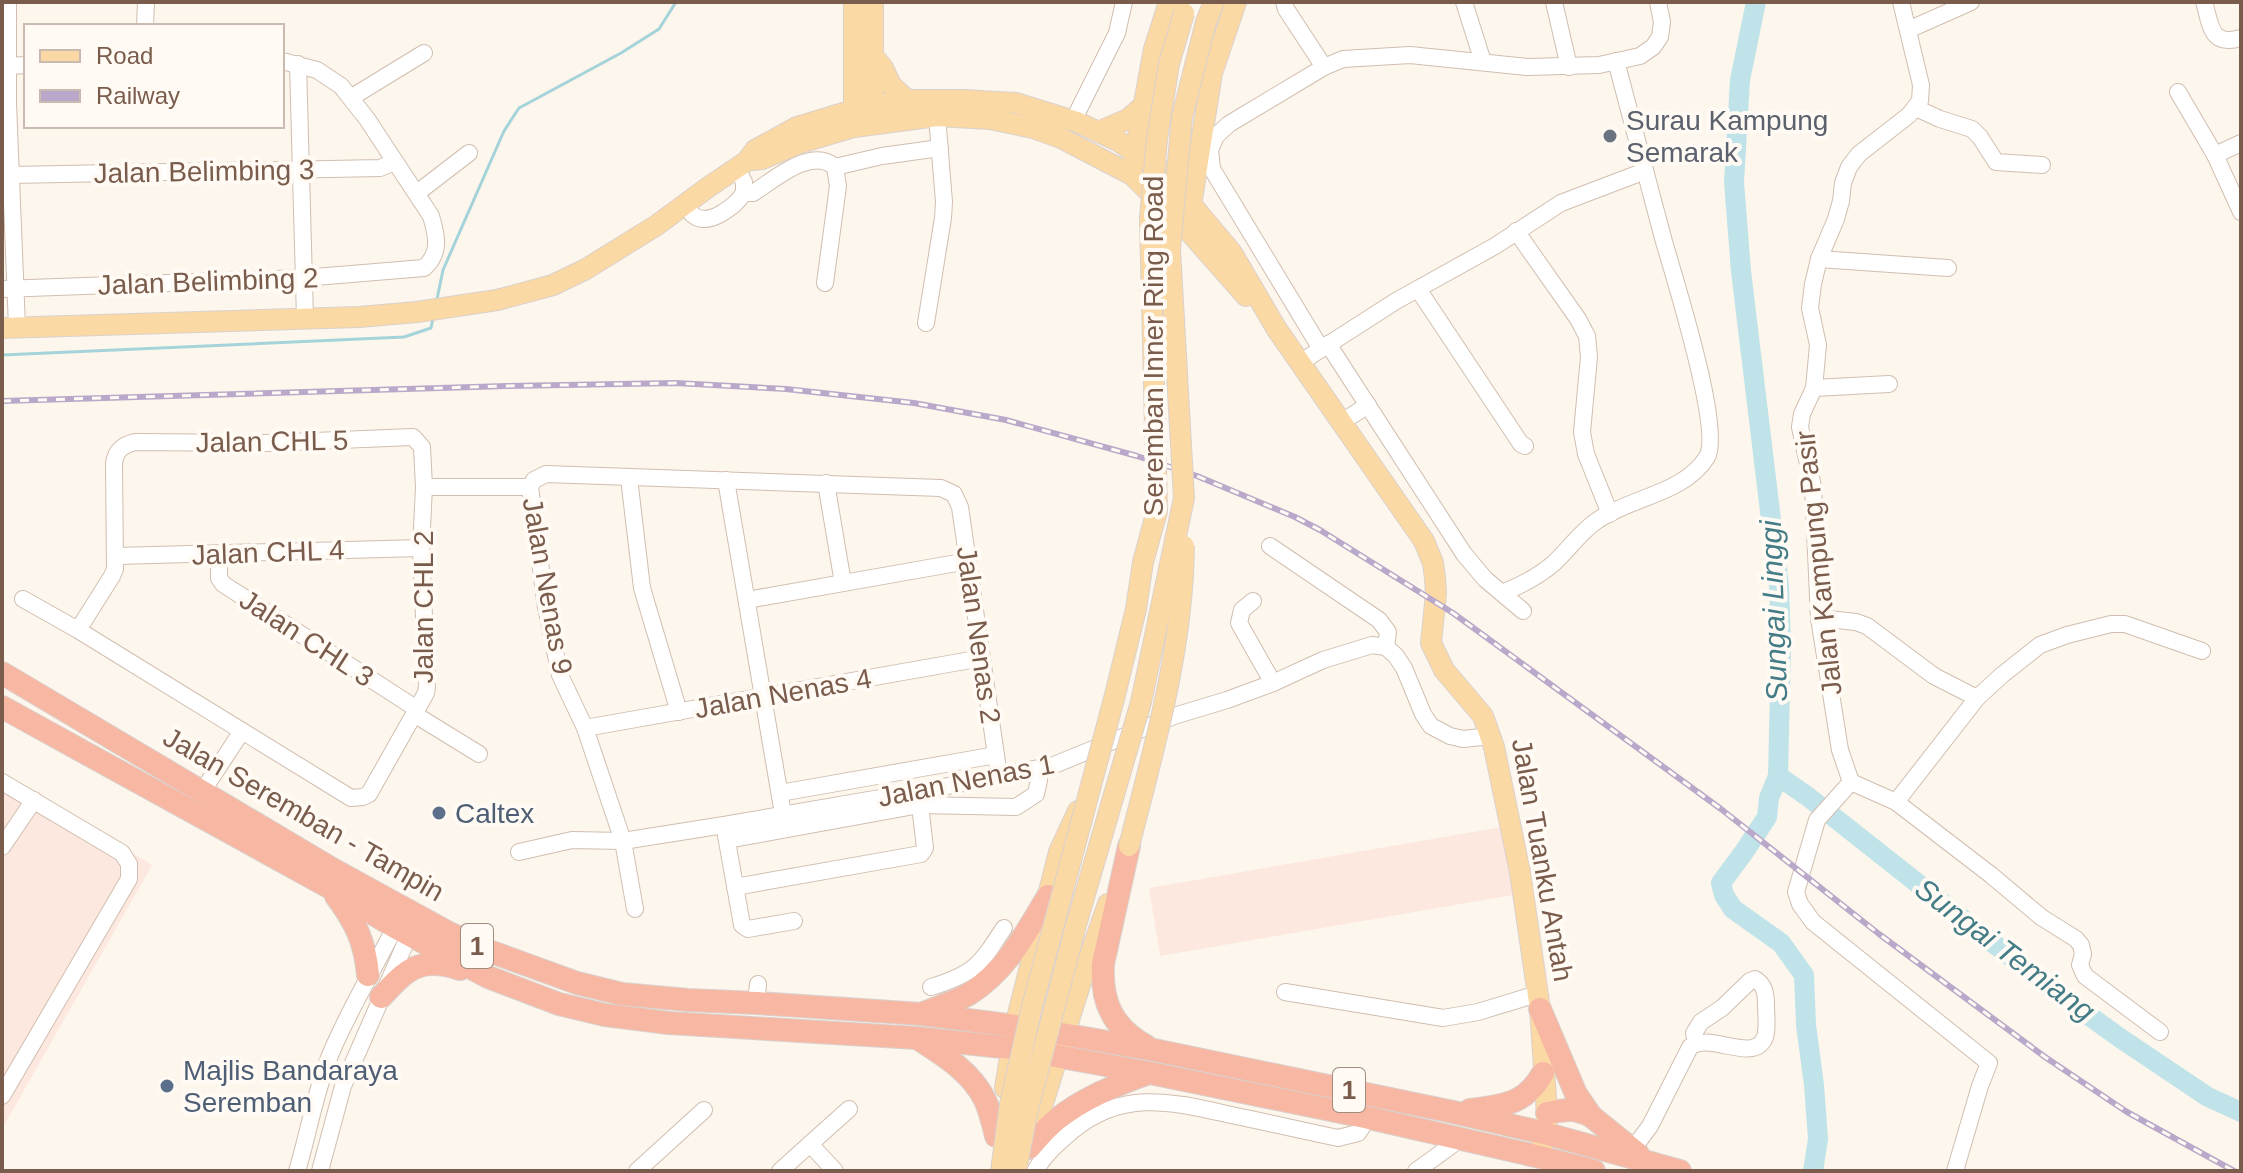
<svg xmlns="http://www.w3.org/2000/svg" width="2243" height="1173" font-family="Arial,sans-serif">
<rect width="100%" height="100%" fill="#fdf6ec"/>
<!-- commercial -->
<g fill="#fde8e0">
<polygon points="2,772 152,865 2,1129"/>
<polygon points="1502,827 1513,895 1160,956 1149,888"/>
</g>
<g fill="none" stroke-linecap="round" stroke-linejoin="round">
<!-- stream -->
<g stroke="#a5d3da" stroke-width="3">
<polyline points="437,299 443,270 504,131 519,108 621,53 659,29 676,2"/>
<polyline points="2,355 404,337 431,328 433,318"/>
</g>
<!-- river -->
<g stroke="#bfe3e8" stroke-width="20">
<polyline points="1756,2 1740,80 1734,182 1741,271 1779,586 1781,645 1778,776 1769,798 1767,817 1744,852 1721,883 1724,895 1733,909 1781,943 1804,975 1806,1025 1814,1085 1818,1139 1813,1171"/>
<polyline points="1778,776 1807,796 2045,984 2120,1038 2208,1097 2241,1112"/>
</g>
<defs>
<g id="minor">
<polyline points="8,2 8,103 17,327"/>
<polyline points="1284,2 1286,9 1324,67"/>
<polyline points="1464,2 1483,62"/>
<polyline points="1554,2 1569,67"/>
<path d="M2204 2C2211 25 2210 47 2241 38"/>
<polyline points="145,26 146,2"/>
<polyline points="1908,30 1971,2"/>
<polyline points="298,64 305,319"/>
<polyline points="8,66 26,65"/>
<polyline points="2178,92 2215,155 2241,212"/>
<polyline points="352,97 424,53"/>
<polyline points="1916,108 1940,119 1972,129 1980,137 1996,162 2042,165"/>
<polyline points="1073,121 1117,33 1124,2"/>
<polyline points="2215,155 2241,143"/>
<polyline points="835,167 882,156 940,148"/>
<polyline points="11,175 380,168 395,162"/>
<polyline points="417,193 469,153"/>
<path d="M744 193H753C774 180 811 146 835 167L838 186 825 283"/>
<path d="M686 204C688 207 690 212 693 215 709 228 736 205 744 193V182L737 168"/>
<polyline points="1516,231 1578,319 1587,336 1589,357 1582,432 1586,454 1610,514"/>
<polyline points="1819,259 1948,268"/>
<path d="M2 289 303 278 424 268C441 253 437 236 431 216L367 119 341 86 317 70 282 61"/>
<polyline points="1418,289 1521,444 1525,446"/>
<polyline points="926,323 943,218 944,202 937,116"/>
<polyline points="1328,344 1464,554 1485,579 1523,611"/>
<polyline points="1321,349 1212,169 1210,150 1216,136 1229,124 1324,67 1343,59 1410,55 1527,67 1599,65 1640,56 1653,47 1660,37 1662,22 1658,2"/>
<polyline points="1301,362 1396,301 1495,246 1561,203 1645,171"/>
<polyline points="1814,388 1889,384"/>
<polyline points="1342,422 1368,405"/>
<polyline points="629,478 642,588 679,712"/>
<polyline points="726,480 783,814"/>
<polyline points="826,483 843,583"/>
<polyline points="424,487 530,487"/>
<polyline points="1270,546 1379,620 1388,632 1386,647"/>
<polyline points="219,554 219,578 223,584 417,709"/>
<polyline points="116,556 421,548"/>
<path d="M1502 593C1522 585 1538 577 1554 563 1569 549 1581 531 1598 520 1631 497 1684 494 1707 457 1723 429 1673 274 1663 238 1647 179 1632 120 1616 61"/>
<path d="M23 599 78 630 351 798 363 797 369 794 426 693 427 686 421 548 424 487 422 447 413 437 265 443 135 442C123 445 116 450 114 463L115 569 112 576 78 630"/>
<polyline points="747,600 968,561"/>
<polyline points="1253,601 1242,610 1239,623 1273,683"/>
<polyline points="1819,618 1856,622 1867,626 1934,676 1977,698 2002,675 2040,645 2067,635 2111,624 2125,624 2202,651"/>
<polyline points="414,714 479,754"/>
<polyline points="585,728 982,658"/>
<polyline points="2,782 122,853 129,864 129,879 2,1096"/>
<polyline points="1851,782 1840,750 1819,618 1813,487 1800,427 1802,414 1814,388 1818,345 1810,308 1813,284 1819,259 1836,219 1841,201 1843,183 1849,167 1859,154 1909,115 1920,101 1921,85 1901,2"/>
<polyline points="1851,782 1817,820 1796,892 1800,904 1813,922 1989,1063 1980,1086 1955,1171"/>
<polyline points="1851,782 1896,802 1991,875 2041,917 2076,939 2081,945 2083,954 2080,965 2085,976 2160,1032"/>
<polyline points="202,792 242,731"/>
<polyline points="780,793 996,755"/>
<polyline points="1896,802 1977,698"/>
<polyline points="725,830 742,925 748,929 794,921"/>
<polyline points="727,840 920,805 1016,807 1036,794 1039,780 1037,769"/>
<polyline points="2,847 34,800"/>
<polyline points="519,852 572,840 623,841 724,825 938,788 1054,765 1174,716 1227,700 1273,683 1323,660 1372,645 1386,647 1396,656 1404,668 1423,714 1431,726 1450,736 1463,739 1491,736"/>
<polyline points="735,887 921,854 925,848 920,805"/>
<polyline points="635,909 623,841 585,728 560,675 546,607 530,487 534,480 546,474 941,488 954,494 960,507 999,776"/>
<path d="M931 987C974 974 980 965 1004 928"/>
<polyline points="1285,992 1443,1018 1478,1012 1537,994"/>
<polyline points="756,1003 758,984"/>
<polyline points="810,1144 835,1171"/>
<path d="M1632 1150 1650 1126 1690 1047C1710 1031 1754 1065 1765 1037 1768 1028 1766 1015 1766 1006 1766 994 1765 985 1755 979L1750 981 1722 1008 1701 1022 1694 1033 1696 1042"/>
<path d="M297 1171C309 1132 315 1091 331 1053 349 1010 374 969 395 927"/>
<polyline points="320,1171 343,1086 409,935"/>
<polyline points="637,1171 704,1110"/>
<polyline points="780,1171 849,1109"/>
<path d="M1035 1171C1045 1154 1058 1143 1072 1131 1125 1087 1176 1103 1236 1116 1270 1123 1304 1131 1338 1138L1358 1133 1362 1127 1365 1117"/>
<polyline points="1416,1171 1452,1145 1458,1138"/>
</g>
<g id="major">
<polyline points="1206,22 1214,2"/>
<polyline points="873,56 883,68 891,85 907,100"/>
<polyline points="873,119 873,2"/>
<polyline points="854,123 854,2"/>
<polyline points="1098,132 1128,119 1143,106 1144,109"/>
<polyline points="753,160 762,159 800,143 854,127 937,116 990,119 1033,128 1061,138 1132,175 1186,228 1246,296"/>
<polyline points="1133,163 1154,49 1169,2"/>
<polyline points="1190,212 1212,73 1236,2"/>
<polyline points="2,328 359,317 417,312 497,300 553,285 586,269 657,225 707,188 747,161 755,150 797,127 853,110 907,100 963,100 1016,103 1077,122 1118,141 1166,174 1232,253 1276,328 1424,541 1433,563 1435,578 1436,594 1431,643 1444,670 1483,716 1494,747 1520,872 1540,1009 1546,1098 1547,1118 1540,1157"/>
<polyline points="1005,1088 1015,1026 1059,852 1078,811"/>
<polyline points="1029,1148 1085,969 1108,904"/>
</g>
<g id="highway">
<polyline points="2,673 334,870 449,933 489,951 577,983 622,994 688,1000 756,1003 921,1014 1015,1026 1154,1050 1453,1112 1544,1133 1680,1171"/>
<polyline points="2,707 329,887 395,927 488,977 559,1004 605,1015 669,1023 917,1038 1012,1048 1150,1073 1365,1117 1540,1157 1594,1171"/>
<path d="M1129 846 1103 964C1101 1002 1112 1027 1146 1046"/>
<path d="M336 896C356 923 365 942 368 975"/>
<path d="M381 997C407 969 420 956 460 969"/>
<polyline points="1540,1009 1576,1094 1591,1116 1638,1154"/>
<path d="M922 1014C937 1007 955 1002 969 994 1006 971 1026 933 1048 896"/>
<path d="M920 1040C945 1056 972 1073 985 1100 990 1111 993 1124 996 1136"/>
<path d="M1470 1110C1503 1106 1526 1104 1543 1073"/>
<path d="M1547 1113C1566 1110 1572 1107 1591 1116"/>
<path d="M1029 1148C1037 1139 1046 1128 1056 1120 1083 1098 1116 1085 1149 1073"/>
</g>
</defs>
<!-- minor casing -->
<use href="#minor" stroke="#d1beb0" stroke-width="18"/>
<!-- major casing -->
<use href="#major" stroke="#dad1cd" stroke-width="22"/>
<!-- highway casing -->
<use href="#highway" stroke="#dad1cd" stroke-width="24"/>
<!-- minor -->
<use href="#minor" stroke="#fff" stroke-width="16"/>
<!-- major -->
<use href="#major" stroke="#fbd9a5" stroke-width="20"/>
<!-- highway -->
<use href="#highway" stroke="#f7b7a3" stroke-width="22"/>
<defs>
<polyline id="rail" points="2,401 507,386 676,383 786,389 914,403 1006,420 1137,456 1197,476 1295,517 1320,530 1453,613 1721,809 1879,934 2045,1057 2127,1112 2234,1171"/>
</defs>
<!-- rail casing -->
<use href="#rail" stroke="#b9a8c9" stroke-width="6"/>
<!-- rail -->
<use href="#rail" stroke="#fffaf3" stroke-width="3" stroke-dasharray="9" stroke-linecap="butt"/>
<defs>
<g id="major-bridge">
<path d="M1129 846C1154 748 1183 649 1184 546"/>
<polyline points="1001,1171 1010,1104 1032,1007 1115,695 1136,609 1143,562 1157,511 1150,218 1157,139 1169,64 1184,13"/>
<polyline points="1016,1171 1027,1113 1076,925 1141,702 1184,498 1170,249 1182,117 1206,22"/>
</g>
</defs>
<!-- major-bridge casing -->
<use href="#major-bridge" stroke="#dad1cd" stroke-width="22" stroke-linecap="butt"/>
<!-- major-bridge -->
<use href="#major-bridge" stroke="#fbd9a5" stroke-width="20"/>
</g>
<!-- markers -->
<circle fill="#6b7280" stroke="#fffaf3" stroke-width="3" cx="1610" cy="136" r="8"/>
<g fill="#5c6f8a" stroke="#fffaf3" stroke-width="3">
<circle cx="439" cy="813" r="8"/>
<circle cx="167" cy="1086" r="8"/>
</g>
<g text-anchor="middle" stroke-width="8" stroke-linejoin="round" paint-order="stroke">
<!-- shield labels -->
<g fill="#fffaf3" stroke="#a28b7f" stroke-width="2">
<rect x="461" y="924" width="32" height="44" rx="6"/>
<rect x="1333" y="1068" width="32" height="44" rx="6"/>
</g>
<g font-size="26" font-weight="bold" fill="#7a5c4d">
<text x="477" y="955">1</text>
<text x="1349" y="1099">1</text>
</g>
<!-- worship labels -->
<g font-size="28" fill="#5b616d" stroke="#fffaf3" text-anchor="start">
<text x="1626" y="130">Surau Kampung<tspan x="1626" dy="32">Semarak</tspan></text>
</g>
<!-- street labels -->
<g font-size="28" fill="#7a5c4d" stroke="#fffaf3">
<text transform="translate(204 171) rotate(-1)" y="10">Jalan Belimbing 3</text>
<text transform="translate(208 281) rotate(-2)" y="10">Jalan Belimbing 2</text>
<text transform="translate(1153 346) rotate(-90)" y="10">Seremban Inner Ring Road</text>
<text transform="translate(272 441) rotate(-1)" y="10">Jalan CHL 5</text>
<text transform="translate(268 552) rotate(-2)" y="10">Jalan CHL 4</text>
<text transform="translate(1818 563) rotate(-96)" y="10">Jalan Kampung Pasir</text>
<text transform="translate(548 586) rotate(80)" y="10">Jalan Nenas 9</text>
<text transform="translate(423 607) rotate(-90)" y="10">Jalan CHL 2</text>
<text transform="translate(979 635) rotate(82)" y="10">Jalan Nenas 2</text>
<text transform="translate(307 638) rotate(33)" y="10">Jalan CHL 3</text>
<text transform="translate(783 693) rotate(-10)" y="10">Jalan Nenas 4</text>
<text transform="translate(966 780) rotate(-11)" y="10">Jalan Nenas 1</text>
<text transform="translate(304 814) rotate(30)" y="10">Jalan Seremban - Tampin</text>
<text transform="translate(1543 860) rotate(80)" y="10">Jalan Tuanku Antah</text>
</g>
<!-- service labels -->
<g font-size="28" fill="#4e5e75" stroke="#fffaf3" text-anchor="start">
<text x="455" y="823">Caltex</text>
<text x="183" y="1080">Majlis Bandaraya<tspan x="183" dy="32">Seremban</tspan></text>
</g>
<!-- water labels -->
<g font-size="30" font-style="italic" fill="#437c86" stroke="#fffaf3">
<text transform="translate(1774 611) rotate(-92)" y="10">Sungai Linggi</text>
<text transform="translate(2005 950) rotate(37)" y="10">Sungai Temiang</text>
</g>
</g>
<!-- border -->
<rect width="2243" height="1173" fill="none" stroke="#7a5c4d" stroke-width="8"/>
<!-- legend -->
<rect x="24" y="24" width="260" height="104" fill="#fffaf3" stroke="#cabbb1" stroke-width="2"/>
<rect x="40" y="50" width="40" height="12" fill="#fbd9a5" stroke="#cabbb1" stroke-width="2"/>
<text x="96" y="64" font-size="24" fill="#7a5c4d">Road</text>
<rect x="40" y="90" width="40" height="12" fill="#b9a8c9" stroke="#cabbb1" stroke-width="2"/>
<text x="96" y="104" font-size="24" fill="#7a5c4d">Railway</text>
</svg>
